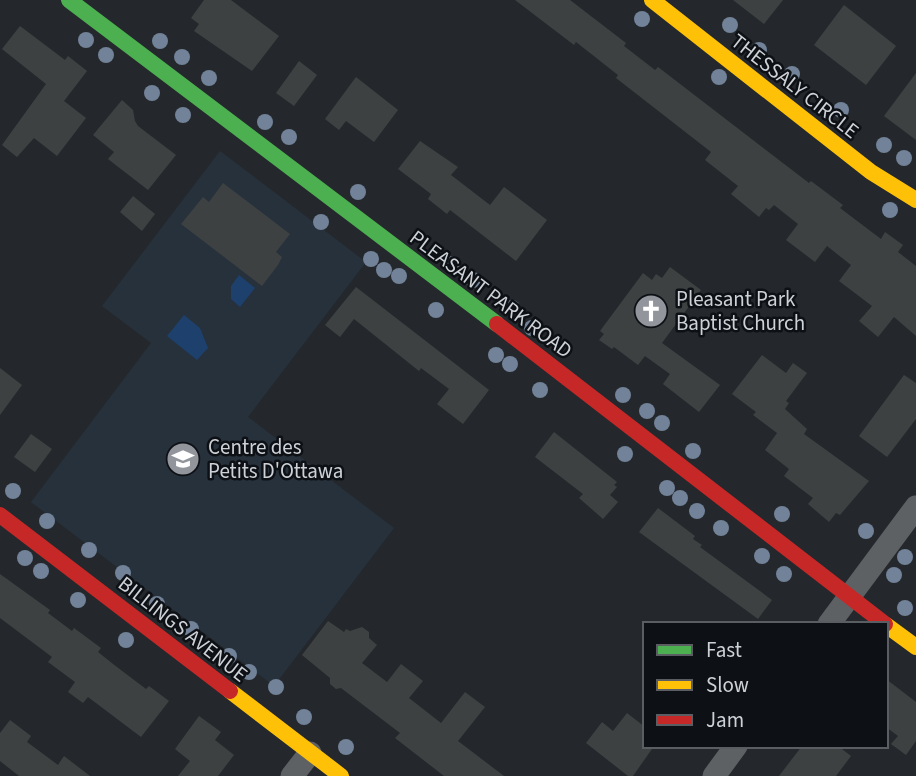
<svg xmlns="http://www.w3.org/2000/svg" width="916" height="776" font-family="'Source Sans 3',sans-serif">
<rect width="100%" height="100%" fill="#24282c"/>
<!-- built -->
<polygon fill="#27313c" points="220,151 366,262 248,417 394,528 274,686 31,502 151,343 102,306"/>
<!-- green -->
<g fill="#1d406d">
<polygon points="239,275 255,288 240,307 231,299 231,286"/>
<polygon points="184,315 200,328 208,348 197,360 167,336"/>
</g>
<!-- building -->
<g fill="#3e4141">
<polygon points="204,0 231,0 279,36 252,71 194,31 199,24 191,18"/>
<polygon points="515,0 570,0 626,43 624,46 655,70 658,67 809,183 811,181 843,205 840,208 881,239 885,232 903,245 898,252 916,266 916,336 894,317 878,337 859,321 872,306 839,281 851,265 827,246 815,262 786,240 798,224 774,205 769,210 766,208 759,217 731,194 738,186 705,160 711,152 616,78 618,75 576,42 574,45"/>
<polygon points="733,0 783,0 764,24"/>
<polygon points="844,5 896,46 866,85 814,45"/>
<polygon points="20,26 65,60 68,56 87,71 64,101 86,118 57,156 34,138 17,157 2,145 46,84 2,49"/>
<polygon points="299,61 317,75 294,106 276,93"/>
<polygon points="916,73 916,140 884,116"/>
<polygon points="356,77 398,110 374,142 346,121 339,130 325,119"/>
<polygon points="122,100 133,110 135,121 138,126 176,155 148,190 108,159 114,152 93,135"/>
<polygon points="420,141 458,167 451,175 490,205 504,187 547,220 516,261 450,210 447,214 428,199 431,194 398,169"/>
<polygon points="223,183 290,234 276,252 282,257 278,265 262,286 181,224 203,197 209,202"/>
<polygon points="133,196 155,214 142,231 120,212"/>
<polygon points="670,267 701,290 662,343 720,385 699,412 663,384 670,374 645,356 638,365 614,347 612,349 599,340 604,334 600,331 643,273 652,280 656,274 662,278"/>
<polygon points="356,287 489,390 463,424 437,404 449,389 421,368 419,371 354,319 340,337 325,325"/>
<polygon points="762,355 786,373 793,363 807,373 786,401 789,403 785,409 807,429 804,434 869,481 840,515 836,513 829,522 808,504 813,498 784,476 789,469 765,450 777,433 753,415 756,412 732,394"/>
<polygon points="0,368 22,385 0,415"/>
<polygon points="904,375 916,383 916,419 887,457 859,436"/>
<polygon points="554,432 617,482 614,485 617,487 610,495 618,502 603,519 579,498 583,494 535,457"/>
<polygon points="31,434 52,449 35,472 14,457"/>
<polygon points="658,508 695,536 693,539 702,545 700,547 772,600 758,619 639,532"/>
<polygon points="0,574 50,610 48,613 72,631 74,628 101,648 98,652 113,664 146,689 149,686 169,701 141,737 88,697 83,703 68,692 75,682 48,662 52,657 0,618"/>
<polygon points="328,621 344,632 346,629 350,631 362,627 369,632 369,638 377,645 362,663 387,682 401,664 423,681 409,698 441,723 465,692 485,707 458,741 504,776 444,776 395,738 400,733 341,688 336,689 330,684 330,678 302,655"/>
<polygon points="886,679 916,702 916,741 906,755 891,744 898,736 886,727"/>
<polygon points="627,713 645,727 645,746 654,746 633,776 628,776 586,743 602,722 613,731"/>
<polygon points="199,716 221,732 215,740 234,755 218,776 178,776 190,761 175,749"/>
<polygon points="10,720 31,736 27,742 58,765 64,756 90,776 19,776 0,761 0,733"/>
<polygon points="802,746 838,746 851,756 836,776 779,776"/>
</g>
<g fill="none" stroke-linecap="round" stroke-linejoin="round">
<!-- street -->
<g stroke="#5e6164" stroke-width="23">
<polyline points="829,624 916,507"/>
<polyline points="292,776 310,753"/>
<polyline points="714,776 736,746"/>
</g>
<!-- fast -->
<polyline stroke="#4caf50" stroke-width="16" points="69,0 497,324"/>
<!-- slow -->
<g stroke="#ffc107" stroke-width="16">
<polyline points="652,0 871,172 916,200"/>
<polyline points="886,625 916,647"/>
<polyline points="230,691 341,776"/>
</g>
<!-- jam -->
<g stroke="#c62828" stroke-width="16">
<polyline points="497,324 885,624"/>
<polyline points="0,515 230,691"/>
</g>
</g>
<!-- trees -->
<g fill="#728298">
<circle cx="642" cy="19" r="8"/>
<circle cx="730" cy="25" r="8"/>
<circle cx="86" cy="40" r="8"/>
<circle cx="160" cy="41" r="8"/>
<circle cx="759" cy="50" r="8"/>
<circle cx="106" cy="55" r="8"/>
<circle cx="182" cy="57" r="8"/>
<circle cx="792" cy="74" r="8"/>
<circle cx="719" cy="77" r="8"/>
<circle cx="209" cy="78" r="8"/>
<circle cx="152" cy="93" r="8"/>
<circle cx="841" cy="110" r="8"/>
<circle cx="183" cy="115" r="8"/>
<circle cx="265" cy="122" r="8"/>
<circle cx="289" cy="137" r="8"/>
<circle cx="884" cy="145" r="8"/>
<circle cx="904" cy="158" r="8"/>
<circle cx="358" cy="192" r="8"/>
<circle cx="890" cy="210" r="8"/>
<circle cx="321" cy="222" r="8"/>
<circle cx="371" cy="259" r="8"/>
<circle cx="452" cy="264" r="8"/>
<circle cx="384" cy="270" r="8"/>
<circle cx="399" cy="276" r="8"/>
<circle cx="473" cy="280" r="8"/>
<circle cx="512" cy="308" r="8"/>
<circle cx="436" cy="310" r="8"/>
<circle cx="532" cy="328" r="8"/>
<circle cx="496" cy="355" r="8"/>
<circle cx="510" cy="364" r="8"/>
<circle cx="540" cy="390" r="8"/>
<circle cx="623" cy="395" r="8"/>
<circle cx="647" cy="411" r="8"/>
<circle cx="662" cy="423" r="8"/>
<circle cx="693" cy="451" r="8"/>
<circle cx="625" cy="454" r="8"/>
<circle cx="667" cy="488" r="8"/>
<circle cx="13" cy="491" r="8"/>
<circle cx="680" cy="498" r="8"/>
<circle cx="697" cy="511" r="8"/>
<circle cx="782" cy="514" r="8"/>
<circle cx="47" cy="521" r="8"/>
<circle cx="721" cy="528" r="8"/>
<circle cx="866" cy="531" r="8"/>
<circle cx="89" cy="550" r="8"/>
<circle cx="762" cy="556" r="8"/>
<circle cx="905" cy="557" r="8"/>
<circle cx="25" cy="558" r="8"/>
<circle cx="41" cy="571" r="8"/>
<circle cx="123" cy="573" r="8"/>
<circle cx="784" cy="574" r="8"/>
<circle cx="894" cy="575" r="8"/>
<circle cx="78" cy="600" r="8"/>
<circle cx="157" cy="604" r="8"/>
<circle cx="905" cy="608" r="8"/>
<circle cx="191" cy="629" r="8"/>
<circle cx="126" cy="640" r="8"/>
<circle cx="229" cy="656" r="8"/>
<circle cx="249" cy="672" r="8"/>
<circle cx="276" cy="687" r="8"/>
<circle cx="304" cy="717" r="8"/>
<circle cx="346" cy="747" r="8"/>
</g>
<!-- icons -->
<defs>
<symbol id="church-disc" viewBox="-11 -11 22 22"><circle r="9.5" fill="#92969c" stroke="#0d1014"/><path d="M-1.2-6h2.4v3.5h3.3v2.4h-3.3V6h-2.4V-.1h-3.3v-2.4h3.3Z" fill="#fff"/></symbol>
<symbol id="school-disc" viewBox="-11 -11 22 22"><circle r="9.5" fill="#92969c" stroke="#0d1014"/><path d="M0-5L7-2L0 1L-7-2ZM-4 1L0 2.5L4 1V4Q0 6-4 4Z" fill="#fff"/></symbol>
</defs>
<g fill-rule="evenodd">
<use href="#church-disc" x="632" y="292" width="38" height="38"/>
<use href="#school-disc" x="164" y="440" width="38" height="38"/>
</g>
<g text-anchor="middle" stroke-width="5" stroke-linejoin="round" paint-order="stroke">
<!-- street labels -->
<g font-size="21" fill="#cdd2d8" stroke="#0d1014">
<text transform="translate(795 86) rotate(38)" y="7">THESSALY CIRCLE</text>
<text transform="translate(491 294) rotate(37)" y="7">PLEASANT PARK ROAD</text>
<text transform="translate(183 629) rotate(38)" y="7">BILLINGS AVENUE</text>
</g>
<!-- poi labels -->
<g font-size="21" fill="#cdd2d8" stroke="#0d1014" text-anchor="start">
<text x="676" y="306">Pleasant Park<tspan x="676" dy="24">Baptist Church</tspan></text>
<text x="208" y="454">Centre des<tspan x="208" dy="24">Petits D'Ottawa</tspan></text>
</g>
</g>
<!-- legend -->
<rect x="643" y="622" width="245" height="126" fill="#0d1014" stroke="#5a5e62" stroke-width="2"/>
<rect x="657" y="645" width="35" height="10" fill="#4caf50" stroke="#5a5e62" stroke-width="2"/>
<text x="706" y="657" font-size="21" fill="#cdd2d8">Fast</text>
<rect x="657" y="680" width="35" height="10" fill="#ffc107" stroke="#5a5e62" stroke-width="2"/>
<text x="706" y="692" font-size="21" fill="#cdd2d8">Slow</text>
<rect x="657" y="715" width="35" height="10" fill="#c62828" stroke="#5a5e62" stroke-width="2"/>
<text x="706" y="727" font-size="21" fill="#cdd2d8">Jam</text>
</svg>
